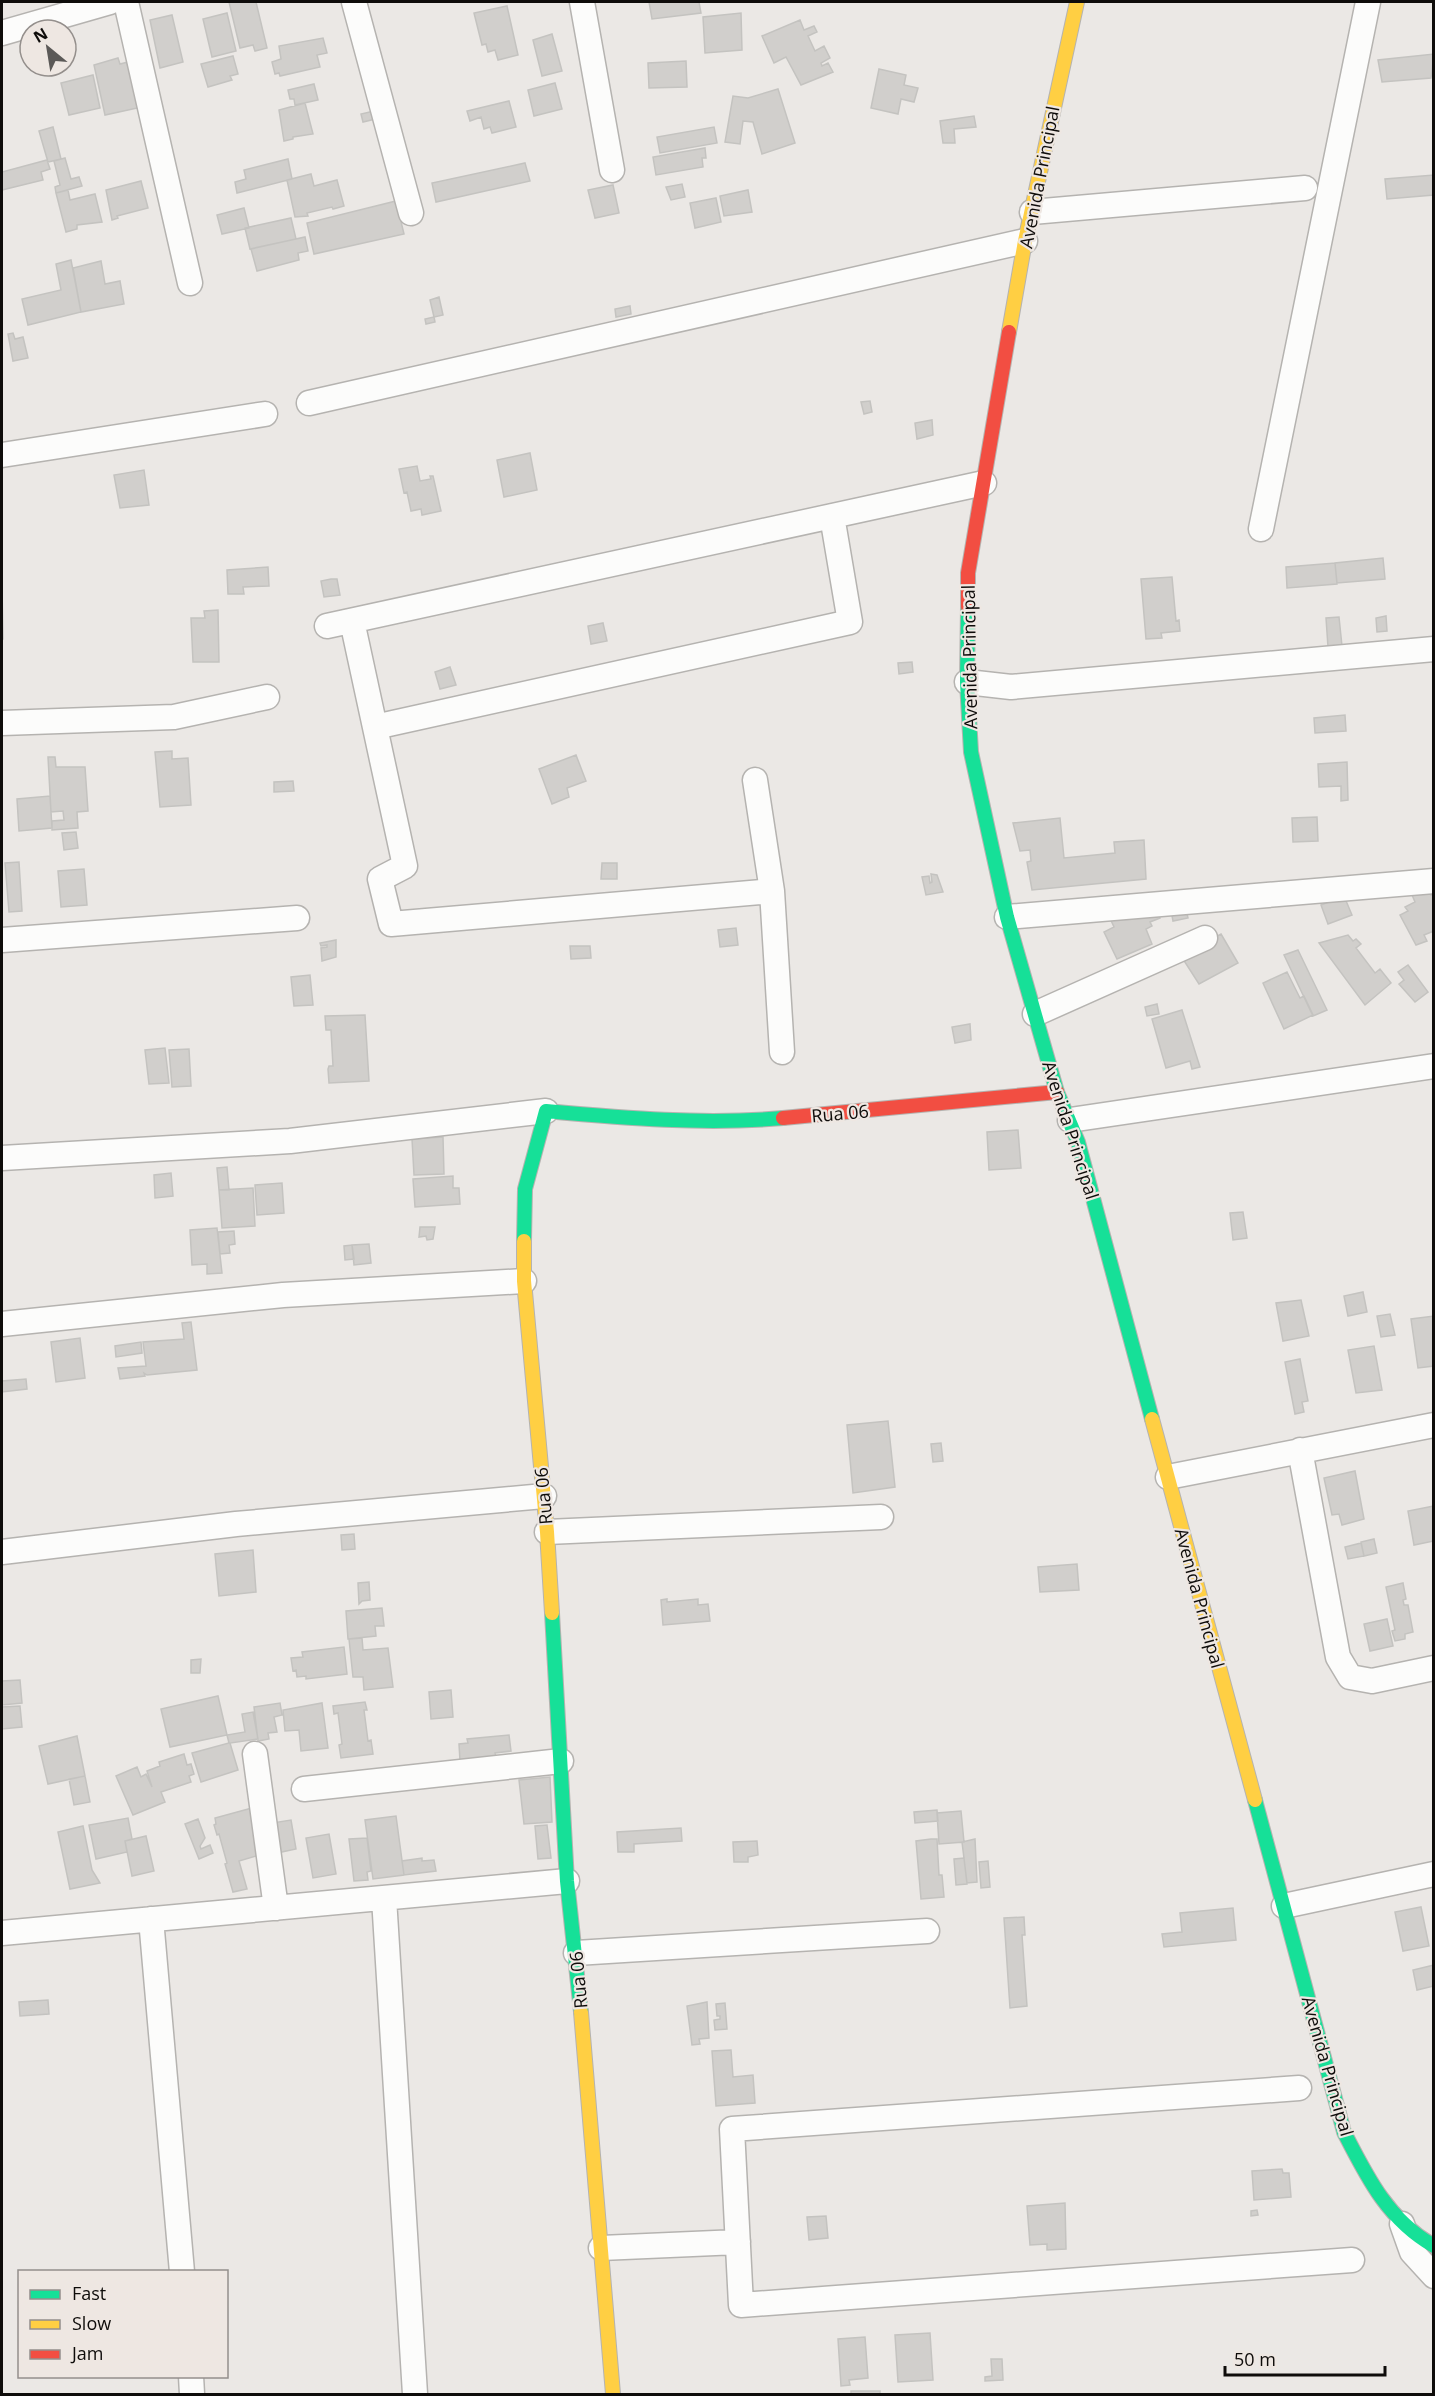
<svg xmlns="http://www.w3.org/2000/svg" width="1435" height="2396" viewBox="0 0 1435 2396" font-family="'Open Sans',sans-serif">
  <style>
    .building { fill: #d1cfcc; stroke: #c4c3c0; stroke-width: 1.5 }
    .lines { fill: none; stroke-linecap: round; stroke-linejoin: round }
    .street-casing { stroke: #b5b3b0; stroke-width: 27 }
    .fast-casing { stroke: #b5b3b0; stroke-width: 16 }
    .slow-casing { stroke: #b5b3b0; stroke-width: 16 }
    .jam-casing { stroke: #b5b3b0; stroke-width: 16 }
    .street { stroke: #fcfcfb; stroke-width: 24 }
    .fast { stroke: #16e098; stroke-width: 14 }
    .slow { stroke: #ffcf43; stroke-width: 14 }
    .jam { stroke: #f24e42; stroke-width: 14 }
    .labels { text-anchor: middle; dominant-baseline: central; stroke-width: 4.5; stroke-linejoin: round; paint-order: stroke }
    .street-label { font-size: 18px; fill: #0e0c0a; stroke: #eee7e2 }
  </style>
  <rect width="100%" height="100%" fill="#ebe8e5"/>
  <path class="building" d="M 229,2 L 256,2 L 267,48 L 255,51 L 253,45 L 240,48 Z
    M 649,2 L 699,2 L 701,13 L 652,19 Z
    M 507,6 L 518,55 L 498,60 L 495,50 L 488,52 L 486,44 L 482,45 L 474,13 Z
    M 227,13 L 236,51 L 212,57 L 203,19 Z
    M 741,13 L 742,50 L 705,53 L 703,17 Z
    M 172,15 L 183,62 L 160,68 L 150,20 Z
    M 800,20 L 804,30 L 814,26 L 817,32 L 808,36 L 815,51 L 824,46 L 830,58 L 821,63 L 822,66 L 828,63 L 833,72 L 801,85 L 786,57 L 774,63 L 762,36 Z
    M 552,34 L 562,71 L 542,76 L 533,40 Z
    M 323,38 L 327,53 L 317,55 L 320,67 L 280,76 L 279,73 L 275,74 L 272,62 L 281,59 L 279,46 Z
    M 1434,54 L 1431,78 L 1382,82 L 1378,60 Z
    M 233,56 L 238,74 L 230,76 L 232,80 L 208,87 L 201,64 Z
    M 118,58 L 120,64 L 132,61 L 142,107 L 105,115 L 94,65 Z
    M 686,61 L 687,87 L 649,88 L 648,63 Z
    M 879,69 L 906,75 L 904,85 L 918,88 L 914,102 L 901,99 L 898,114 L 871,108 Z
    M 93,75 L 100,108 L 69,115 L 61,83 Z
    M 555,83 L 562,109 L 534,116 L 528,90 Z
    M 314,84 L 318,100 L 295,105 L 294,99 L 290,99 L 288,90 Z
    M 778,89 L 795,143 L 762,154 L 753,122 L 743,121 L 740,144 L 725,142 L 733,96 L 748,98 Z
    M 509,101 L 516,127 L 492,133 L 490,127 L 484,129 L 481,117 L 470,121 L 467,111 Z
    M 305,103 L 313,134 L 293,137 L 293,139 L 284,141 L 279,110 Z
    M 383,109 L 384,117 L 363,122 L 361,114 Z
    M 974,116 L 976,127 L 954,129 L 955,143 L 943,143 L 940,121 Z
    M 53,127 L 61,159 L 48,162 L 39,131 Z
    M 714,127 L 717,143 L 660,153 L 657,137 Z
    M 705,148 L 706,158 L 702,158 L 703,167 L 656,175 L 653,157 Z
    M 65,158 L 71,179 L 79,177 L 82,186 L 56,193 L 55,187 L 60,185 L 54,161 Z
    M 288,159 L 292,179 L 237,193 L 235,182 L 246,179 L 244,170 Z
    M 47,160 L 50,169 L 41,172 L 43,180 L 2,190 L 2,172 Z
    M 525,163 L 530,181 L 436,202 L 432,183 Z
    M 311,174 L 314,186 L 337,180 L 344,206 L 333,209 L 332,207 L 307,213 L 308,216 L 295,217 L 287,180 Z
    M 1434,175 L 1434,195 L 1387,199 L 1385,179 Z
    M 141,181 L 148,208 L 117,216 L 118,218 L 112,220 L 106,190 Z
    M 682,184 L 685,197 L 671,200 L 666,187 Z
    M 613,185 L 619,213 L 595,218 L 588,190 Z
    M 68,190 L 70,200 L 95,194 L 102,222 L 77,225 L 77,229 L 66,232 L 56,193 Z
    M 748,190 L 752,212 L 724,216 L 720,196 Z
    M 716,198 L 721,222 L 695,228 L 690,203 Z
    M 396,201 L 404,234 L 314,254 L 307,223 Z
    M 244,208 L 249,228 L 222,234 L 217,215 Z
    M 291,218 L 296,239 L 250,249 L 245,228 Z
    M 305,237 L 308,251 L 298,253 L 299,260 L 257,271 L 251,249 Z
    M 71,260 L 81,312 L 28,325 L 22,299 L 61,290 L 56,264 Z
    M 101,261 L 105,284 L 120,281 L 124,304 L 81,312 L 73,268 Z
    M 439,297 L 443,315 L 434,317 L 435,322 L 426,324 L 425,319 L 434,317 L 430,300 Z
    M 630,306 L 631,314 L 616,317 L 615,309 Z
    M 13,333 L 15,339 L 23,337 L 28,358 L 13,361 L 8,334 Z
    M 870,401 L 872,412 L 864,414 L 861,402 Z
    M 932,420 L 933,435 L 917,439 L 915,423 Z
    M 530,453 L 537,490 L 504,497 L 497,460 Z
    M 417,466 L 420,481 L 431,479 L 430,476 L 433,476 L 441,511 L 422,515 L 421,509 L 411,511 L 407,492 L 404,493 L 399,469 Z
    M 144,470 L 149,505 L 120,508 L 114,475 Z
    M 1383,558 L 1385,579 L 1337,583 L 1335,563 Z
    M 1335,563 L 1337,584 L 1287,588 L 1286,567 Z
    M 268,567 L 269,586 L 243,587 L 244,594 L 228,594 L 227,570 Z
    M 1172,577 L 1176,621 L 1179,620 L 1180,631 L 1161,633 L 1162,638 L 1146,639 L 1141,579 Z
    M 331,579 L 337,579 L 340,595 L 324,597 L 321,581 Z
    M 2,588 L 3,639 L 2,639 Z
    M 218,610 L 219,662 L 193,662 L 191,618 L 205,618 L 204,611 Z
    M 1386,616 L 1387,631 L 1377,632 L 1376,618 Z
    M 1339,617 L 1342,646 L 1328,647 L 1326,618 Z
    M 603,623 L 607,641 L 591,644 L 588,626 Z
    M 912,662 L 913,672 L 899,674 L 898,663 Z
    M 450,667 L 456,685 L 440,689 L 435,672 Z
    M 1345,715 L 1346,731 L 1315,733 L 1314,718 Z
    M 172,751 L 172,759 L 188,758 L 191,805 L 160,807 L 155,752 Z
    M 576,755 L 586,781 L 567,788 L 569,797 L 552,804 L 539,769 Z
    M 48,757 L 55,757 L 56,767 L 85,767 L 88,811 L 77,812 L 78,828 L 52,830 L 52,821 L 64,820 L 63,811 L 51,812 Z
    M 1347,762 L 1348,800 L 1341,801 L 1341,786 L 1319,787 L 1318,764 Z
    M 293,781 L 294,791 L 274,792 L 274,782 Z
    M 50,796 L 52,828 L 19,831 L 17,799 Z
    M 1317,817 L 1318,841 L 1293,842 L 1292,818 Z
    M 1060,818 L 1064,858 L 1115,853 L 1114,842 L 1144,840 L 1146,879 L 1032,890 L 1027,862 L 1031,861 L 1030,850 L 1020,851 L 1013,823 Z
    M 76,832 L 78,848 L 64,850 L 62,833 Z
    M 19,862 L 22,911 L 9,912 L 5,863 Z
    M 602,863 L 617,863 L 617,879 L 601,879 Z
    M 84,869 L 87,905 L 61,907 L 58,871 Z
    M 931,874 L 937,875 L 943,892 L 926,895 L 922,877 L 929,876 L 930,883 L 932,882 Z
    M 1428,888 L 1431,895 L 1434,894 L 1434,931 L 1424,935 L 1427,941 L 1416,945 L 1400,915 L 1408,911 L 1405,907 L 1415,902 L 1412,895 Z
    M 1344,896 L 1352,915 L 1328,924 L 1321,905 Z
    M 1183,897 L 1188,918 L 1173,921 L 1169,900 Z
    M 1157,911 L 1160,918 L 1150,922 L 1152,926 L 1146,929 L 1152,944 L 1117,959 L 1104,932 L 1114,927 L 1108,914 Z
    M 736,928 L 738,945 L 720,947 L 718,930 Z
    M 1221,934 L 1238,963 L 1199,984 L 1181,956 Z
    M 1348,935 L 1353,941 L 1356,939 L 1361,944 L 1356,948 L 1375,973 L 1380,969 L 1391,983 L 1365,1005 L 1319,943 Z
    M 336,940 L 336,957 L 322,961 L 321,948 L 327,947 L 327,945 L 321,946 L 320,943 Z
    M 570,946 L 590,946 L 591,958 L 571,959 Z
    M 1298,950 L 1327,1010 L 1313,1016 L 1284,955 Z
    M 1408,965 L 1428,992 L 1415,1002 L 1399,984 L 1404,980 L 1398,972 Z
    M 1287,972 L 1300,998 L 1304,996 L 1313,1015 L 1284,1029 L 1263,983 Z
    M 310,975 L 313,1005 L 294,1006 L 291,977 Z
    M 1157,1004 L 1159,1014 L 1147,1016 L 1145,1007 Z
    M 1182,1010 L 1200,1067 L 1192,1069 L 1190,1061 L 1166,1068 L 1152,1019 Z
    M 365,1015 L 369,1081 L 329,1083 L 328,1069 L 329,1066 L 333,1066 L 331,1030 L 326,1030 L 325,1016 Z
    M 970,1024 L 971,1040 L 955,1043 L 952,1027 Z
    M 165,1048 L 169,1083 L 149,1084 L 145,1050 Z
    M 189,1049 L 191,1086 L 172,1087 L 169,1050 Z
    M 1018,1130 L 1021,1168 L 989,1170 L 987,1132 Z
    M 443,1137 L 444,1174 L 414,1175 L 412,1139 Z
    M 227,1167 L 229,1190 L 219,1190 L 217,1168 Z
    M 171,1173 L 173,1196 L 155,1198 L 154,1175 Z
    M 453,1176 L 453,1188 L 459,1188 L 460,1204 L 415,1207 L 413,1179 Z
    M 282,1183 L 284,1213 L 257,1215 L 255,1185 Z
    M 253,1188 L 255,1226 L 222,1228 L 219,1190 Z
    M 1243,1212 L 1247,1238 L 1233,1240 L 1230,1213 Z
    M 420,1227 L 435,1227 L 433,1239 L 427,1240 L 426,1236 L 419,1237 Z
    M 217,1228 L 222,1273 L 207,1274 L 207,1264 L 192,1265 L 190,1230 Z
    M 234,1231 L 235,1244 L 229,1245 L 230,1253 L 220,1254 L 218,1232 Z
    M 369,1244 L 371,1263 L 354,1265 L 352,1245 Z
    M 352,1245 L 354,1259 L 345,1260 L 344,1246 Z
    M 1363,1292 L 1367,1312 L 1348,1316 L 1344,1296 Z
    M 1301,1300 L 1309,1336 L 1283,1341 L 1276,1303 Z
    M 1390,1314 L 1395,1335 L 1381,1337 L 1377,1316 Z
    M 1434,1316 L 1434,1366 L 1418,1368 L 1411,1319 Z
    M 191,1322 L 197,1370 L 147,1375 L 144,1373 L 145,1376 L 120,1379 L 118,1368 L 146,1366 L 143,1342 L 184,1339 L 182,1323 Z
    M 80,1338 L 85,1378 L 56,1382 L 51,1342 Z
    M 141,1342 L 142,1353 L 116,1357 L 115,1346 Z
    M 1374,1346 L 1382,1390 L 1356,1393 L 1348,1350 Z
    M 1300,1359 L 1308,1401 L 1302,1402 L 1304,1412 L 1295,1414 L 1285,1362 Z
    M 26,1379 L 27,1389 L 2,1392 L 2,1381 Z
    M 888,1421 L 895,1487 L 853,1493 L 847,1425 Z
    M 941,1443 L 943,1461 L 933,1462 L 931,1444 Z
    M 1355,1471 L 1364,1519 L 1342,1525 L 1339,1514 L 1332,1515 L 1324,1478 Z
    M 1434,1506 L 1434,1541 L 1414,1545 L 1408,1511 Z
    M 354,1534 L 355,1549 L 342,1550 L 341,1535 Z
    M 1374,1539 L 1377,1553 L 1364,1556 L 1361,1542 Z
    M 1361,1543 L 1364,1556 L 1348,1559 L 1345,1547 Z
    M 253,1550 L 256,1592 L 219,1596 L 215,1554 Z
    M 1077,1564 L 1079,1590 L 1040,1592 L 1038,1567 Z
    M 369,1582 L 370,1600 L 362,1601 L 359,1604 L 358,1583 Z
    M 1403,1583 L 1406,1599 L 1403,1600 L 1404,1605 L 1408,1605 L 1413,1632 L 1405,1634 L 1405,1639 L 1395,1641 L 1392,1631 L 1395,1630 L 1386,1587 Z
    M 667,1599 L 667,1602 L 698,1599 L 698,1605 L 708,1604 L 710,1621 L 663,1625 L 661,1600 Z
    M 382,1608 L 384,1626 L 375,1626 L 376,1636 L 348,1639 L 346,1611 Z
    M 1387,1619 L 1393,1646 L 1370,1651 L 1364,1624 Z
    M 362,1638 L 363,1650 L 388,1648 L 393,1687 L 364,1690 L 363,1677 L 353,1677 L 349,1639 Z
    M 344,1647 L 347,1674 L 306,1679 L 306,1676 L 297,1677 L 296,1670 L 293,1671 L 291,1658 L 303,1657 L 302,1652 Z
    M 201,1659 L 200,1673 L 191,1673 L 191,1660 Z
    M 20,1680 L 22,1703 L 2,1705 L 2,1681 Z
    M 451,1690 L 453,1717 L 431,1719 L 429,1692 Z
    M 218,1696 L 227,1735 L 170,1747 L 161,1709 Z
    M 365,1702 L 367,1710 L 364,1710 L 368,1741 L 371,1740 L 373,1754 L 341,1758 L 339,1745 L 342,1744 L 338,1713 L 334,1714 L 333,1706 Z
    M 280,1703 L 282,1715 L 274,1717 L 277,1732 L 268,1733 L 269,1739 L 258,1741 L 254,1707 Z
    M 322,1703 L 328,1748 L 301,1751 L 299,1730 L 285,1731 L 283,1710 Z
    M 20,1706 L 22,1727 L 2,1729 L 2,1707 Z
    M 253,1712 L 258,1739 L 230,1743 L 238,1770 L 201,1782 L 192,1753 L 229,1743 L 227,1735 L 245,1732 L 242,1714 Z
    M 509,1735 L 511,1751 L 495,1753 L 496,1757 L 460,1761 L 459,1744 L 468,1743 L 467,1739 Z
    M 77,1736 L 85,1776 L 48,1784 L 39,1746 Z
    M 184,1754 L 187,1765 L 191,1764 L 194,1774 L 189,1776 L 191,1782 L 161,1792 L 165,1802 L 133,1815 L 116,1776 L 137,1767 L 141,1777 L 146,1774 L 152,1787 L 147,1771 L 160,1766 L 159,1762 Z
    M 85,1776 L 90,1802 L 74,1805 L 69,1779 Z
    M 550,1777 L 552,1822 L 524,1824 L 519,1780 Z
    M 252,1808 L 263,1854 L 239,1861 L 247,1889 L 233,1892 L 225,1864 L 227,1863 L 219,1834 L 217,1835 L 214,1825 L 216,1824 L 215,1818 Z
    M 937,1810 L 938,1821 L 915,1823 L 914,1812 Z
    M 961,1811 L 964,1842 L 939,1844 L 937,1813 Z
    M 396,1816 L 404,1875 L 373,1879 L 365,1820 Z
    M 128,1818 L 132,1839 L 125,1841 L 127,1852 L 96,1859 L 89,1825 Z
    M 198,1819 L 205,1838 L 200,1846 L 201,1849 L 210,1845 L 213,1853 L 199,1859 L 185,1824 Z
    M 291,1820 L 296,1849 L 277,1853 L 272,1823 Z
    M 547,1825 L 551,1858 L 538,1859 L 535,1826 Z
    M 83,1826 L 92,1870 L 100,1883 L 70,1889 L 58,1832 Z
    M 681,1828 L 682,1841 L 634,1844 L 634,1852 L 618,1852 L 617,1832 Z
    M 329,1834 L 336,1874 L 313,1878 L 306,1838 Z
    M 146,1836 L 154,1871 L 132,1876 L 125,1841 Z
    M 367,1838 L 371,1871 L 367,1872 L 368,1880 L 354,1881 L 349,1839 Z
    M 931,1839 L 937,1839 L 939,1875 L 942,1875 L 944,1897 L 921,1899 L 916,1841 Z
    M 975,1839 L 977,1882 L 967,1883 L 962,1842 Z
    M 757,1841 L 758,1855 L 748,1857 L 748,1862 L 734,1862 L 733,1842 Z
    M 422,1858 L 422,1861 L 434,1860 L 436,1871 L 404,1875 L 402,1861 Z
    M 964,1858 L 967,1884 L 956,1885 L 954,1859 Z
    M 988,1861 L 990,1887 L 981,1888 L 979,1862 Z
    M 1421,1907 L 1429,1946 L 1403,1951 L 1395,1912 Z
    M 1233,1908 L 1236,1940 L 1164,1947 L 1162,1934 L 1182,1932 L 1180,1913 Z
    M 1024,1917 L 1025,1935 L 1022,1935 L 1027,2006 L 1010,2008 L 1004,1918 Z
    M 1434,1965 L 1434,1986 L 1417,1990 L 1413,1970 Z
    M 48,2000 L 49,2014 L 20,2016 L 19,2002 Z
    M 707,2002 L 709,2038 L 699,2039 L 700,2044 L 692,2045 L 687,2006 Z
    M 725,2003 L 727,2029 L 715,2030 L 714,2020 L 720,2019 L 720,2016 L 717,2016 L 716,2004 Z
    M 731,2050 L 733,2077 L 753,2075 L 755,2103 L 716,2106 L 712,2051 Z
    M 1282,2169 L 1283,2173 L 1289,2173 L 1291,2197 L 1254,2200 L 1252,2171 Z
    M 1065,2203 L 1066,2249 L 1047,2250 L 1047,2244 L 1030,2245 L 1027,2206 Z
    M 1257,2210 L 1258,2215 L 1251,2216 L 1251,2211 Z
    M 826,2216 L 828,2238 L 809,2240 L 807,2217 Z
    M 930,2333 L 933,2380 L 898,2382 L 895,2335 Z
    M 865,2337 L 868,2378 L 849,2380 L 850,2385 L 841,2386 L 838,2339 Z
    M 991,2359 L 1002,2359 L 1003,2380 L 985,2381 L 985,2377 L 992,2376 Z
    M 851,2391 L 880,2391 L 880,2394 L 851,2394 Z"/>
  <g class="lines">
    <g class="street-casing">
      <path id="street" d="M 126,2 L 190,283
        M 354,2 L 411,213
        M 582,2 L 612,170
        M 2,33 L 110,2
        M 1032,212 L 1305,188
        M 309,403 L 1025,241
        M 2,455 L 265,414
        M 1261,529 L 1368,2
        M 352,621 L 405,866 L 380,879 L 391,924 L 772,891
        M 327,626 L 984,483
        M 967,682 L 1011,687 L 1434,649
        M 2,723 L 174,717 L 267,697
        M 375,727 L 850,622 L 832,516
        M 755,780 L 772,891 L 782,1052
        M 1007,917 L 1434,881
        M 2,940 L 297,918
        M 1035,1014 L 1205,938
        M 1070,1120 L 1434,1066
        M 2,1158 L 290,1141 L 546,1111
        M 2,1324 L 283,1295 L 524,1281
        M 1300,1450 L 1338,1657 L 1350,1677 L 1372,1681 L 1434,1668
        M 1168,1477 L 1434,1425
        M 547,1532 L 881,1517
        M 2,1552 L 236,1524 L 544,1496
        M 255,1754 L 276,1908
        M 304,1789 L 561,1761
        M 384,1898 L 415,2394
        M 1284,1906 L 1434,1874
        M 151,1919 L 182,2272
        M 2,1933 L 567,1881
        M 576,1953 L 927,1931
        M 1299,2088 L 732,2129 L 741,2305 L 1352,2260
        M 1402,2224 L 1412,2252 L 1434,2276
        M 601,2248 L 738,2242
        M 191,2376 L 192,2394"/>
    </g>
    <g class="fast-casing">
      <path id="fast" d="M 968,607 L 967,682 L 971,752 L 1007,917 L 1057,1092 L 1078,1142 L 1152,1419
        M 524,1241 L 525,1189 L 546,1111 C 624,1118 705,1125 783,1118
        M 552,1613 L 567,1881 L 581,2012
        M 1255,1800 L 1344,2132 C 1367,2177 1388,2220 1434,2246"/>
    </g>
    <g class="slow-casing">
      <path id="slow" d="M 1009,332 L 1025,241 L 1077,2
        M 524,1241 L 524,1281 L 547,1532 L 552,1613
        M 1152,1419 L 1255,1800
        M 581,2012 L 613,2394"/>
    </g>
    <g class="jam-casing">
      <path id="jam" d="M 968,607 L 968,573 L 1009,332
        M 783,1118 L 1057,1092"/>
    </g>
    <use href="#street" class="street"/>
    <use href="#fast" class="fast"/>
    <use href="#slow" class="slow"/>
    <use href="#jam" class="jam"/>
  </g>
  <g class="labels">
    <g class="street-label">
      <text transform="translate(1039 177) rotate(-79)">Avenida Principal</text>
      <text transform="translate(969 657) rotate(-91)">Avenida Principal</text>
      <text transform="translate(840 1113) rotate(-5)">Rua 06</text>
      <text transform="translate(1071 1130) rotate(72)">Avenida Principal</text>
      <text transform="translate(543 1496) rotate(-95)">Rua 06</text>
      <text transform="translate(1200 1598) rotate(75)">Avenida Principal</text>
      <text transform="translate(578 1980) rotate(-95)">Rua 06</text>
      <text transform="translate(1328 2066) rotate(74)">Avenida Principal</text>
    </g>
  </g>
  <rect width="1435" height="2396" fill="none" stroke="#0e0c0a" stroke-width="6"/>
  <rect x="18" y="2270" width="210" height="108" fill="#eee7e2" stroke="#948f8c" stroke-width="1.5"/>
  <rect x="30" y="2290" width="30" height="9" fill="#16e098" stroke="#948f8c" stroke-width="1.5"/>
  <text x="72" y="2300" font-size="18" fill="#0e0c0a">Fast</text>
  <rect x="30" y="2320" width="30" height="9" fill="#ffcf43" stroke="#948f8c" stroke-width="1.5"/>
  <text x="72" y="2330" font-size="18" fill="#0e0c0a">Slow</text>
  <rect x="30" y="2350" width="30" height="9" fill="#f24e42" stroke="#948f8c" stroke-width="1.5"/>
  <text x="72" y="2360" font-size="18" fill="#0e0c0a">Jam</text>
  <g transform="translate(48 48) rotate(330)"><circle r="28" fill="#eee7e2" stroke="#948f8c" stroke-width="1.5"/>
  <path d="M0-4.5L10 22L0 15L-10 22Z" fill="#5b5957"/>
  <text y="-9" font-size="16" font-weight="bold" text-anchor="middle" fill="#0e0c0a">N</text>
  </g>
  <path d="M1225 2366v9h160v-9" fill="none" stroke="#0e0c0a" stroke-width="3"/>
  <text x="1234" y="2366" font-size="18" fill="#0e0c0a" stroke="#eee7e2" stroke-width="4.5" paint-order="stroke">50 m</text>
</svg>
